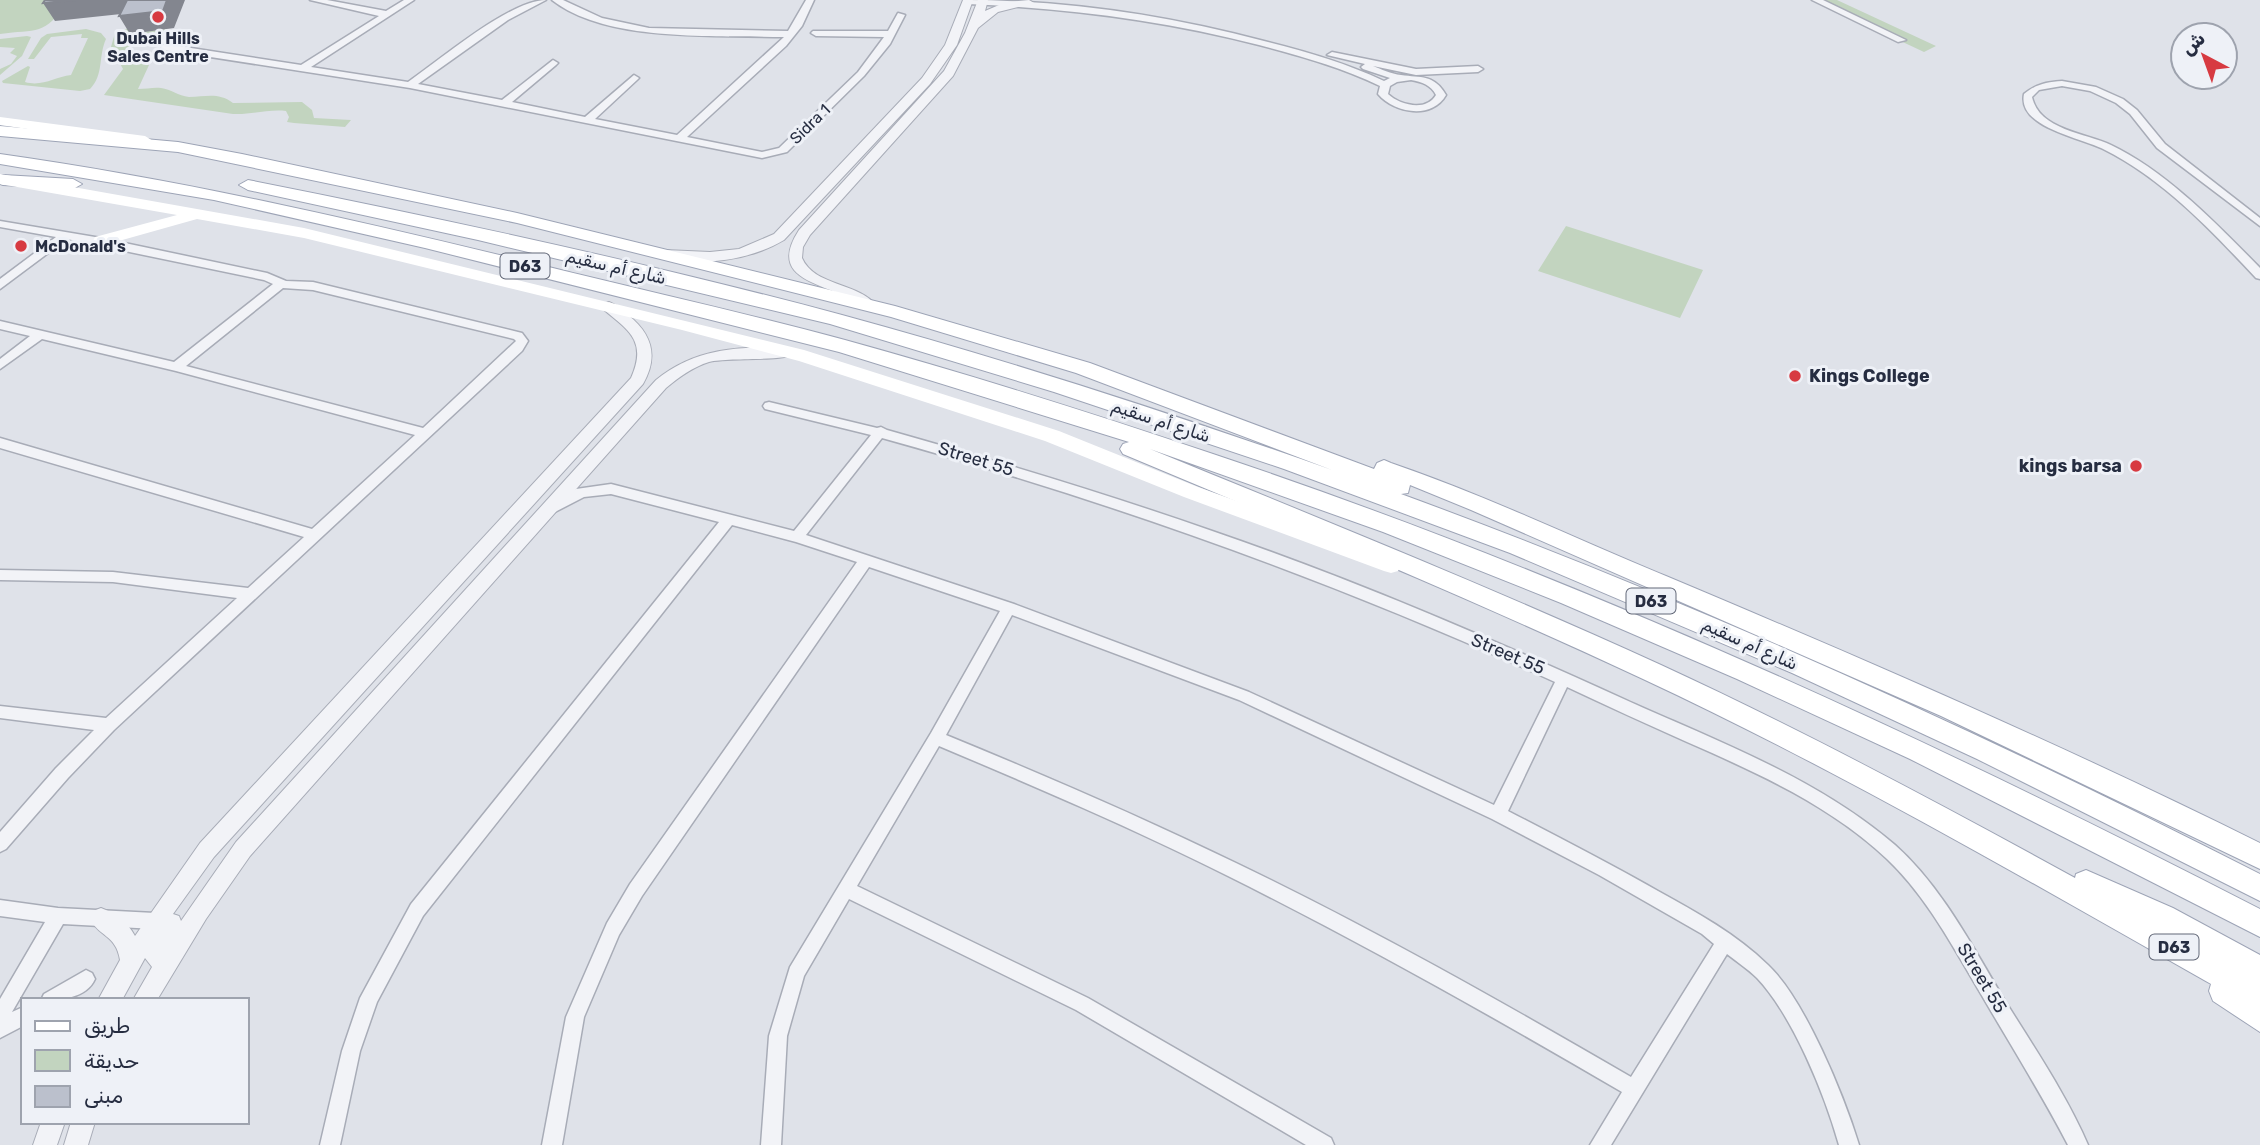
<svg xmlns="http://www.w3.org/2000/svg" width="2260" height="1145" viewBox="0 0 2260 1145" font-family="Rubik,'Noto Naskh Arabic',sans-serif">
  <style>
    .green { fill: #c2d4bf }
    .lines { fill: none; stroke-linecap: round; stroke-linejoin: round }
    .minor-casing { stroke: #a8acb7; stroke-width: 3 }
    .tertiary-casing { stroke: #a8acb7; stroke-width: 2 }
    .primary-casing { stroke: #9da4b6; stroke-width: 2 }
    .minor { fill: #f2f3f7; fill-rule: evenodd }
    .tertiary { fill: #f2f3f7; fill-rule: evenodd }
    .secondary { fill: #fff; fill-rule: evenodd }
    .primary { fill: #fff; fill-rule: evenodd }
    .shaded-wall { fill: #83868f }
    .building { fill: #bbc0cc; stroke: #83868f; stroke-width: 2 }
    .poi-dot { fill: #d73a41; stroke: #eef1f7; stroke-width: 2.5 }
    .labels { text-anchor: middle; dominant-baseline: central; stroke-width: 6; stroke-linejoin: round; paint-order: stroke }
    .far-poi-label { font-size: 16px; font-weight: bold; fill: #262d41; stroke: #eef1f7 }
    .far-street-label { font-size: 16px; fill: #262d41; stroke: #eef1f7 }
    .shield { fill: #eef1f7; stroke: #626878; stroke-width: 2 }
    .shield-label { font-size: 16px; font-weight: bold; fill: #262d41 }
    .street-label { font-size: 18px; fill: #262d41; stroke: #eef1f7 }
    .poi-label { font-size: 18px; font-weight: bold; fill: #262d41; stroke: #eef1f7; text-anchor: start }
  </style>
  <rect width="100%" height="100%" fill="#dfe2e9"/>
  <path class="green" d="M 0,0 L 79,0 L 66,2 C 46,36 36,29 0,34 Z
    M 1813,0 L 1837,0 L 1936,46 L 1924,52 Z
    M 134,26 L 131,33 L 168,29 L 158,37 L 127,48 L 133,54 L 148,56 L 149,65 L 138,89 C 146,89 154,87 161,88 C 171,89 178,96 189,97 C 206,97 218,92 233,103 L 302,102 L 312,110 L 314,118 L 351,120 L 345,127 L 294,123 L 287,122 L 289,117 L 286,111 C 268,109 251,115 233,114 L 104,95 L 123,69 L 111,47 L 115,33 Z
    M 86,29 L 101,33 L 106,39 C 98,57 104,75 90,89 L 80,91 L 3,83 L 2,81 L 28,66 L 30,67 L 25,82 C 42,87 55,77 71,75 L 88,38 L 81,38 L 82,34 L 51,37 L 34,59 L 28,59 L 41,38 L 47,34 Z
    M 27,36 L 31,37 L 22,56 L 0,75 L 0,69 L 11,64 L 17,56 L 10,53 L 15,48 L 0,47 L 0,39 Z
    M 1566,226 L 1703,270 L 1680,318 L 1538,271 Z"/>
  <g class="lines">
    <g class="minor-casing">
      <path id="minor" d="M 310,0 L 327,0 L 386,11 L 404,0 L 414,0 L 311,67 L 408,82 C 440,60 510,0 546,0 L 508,20 L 418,84 L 502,100 L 553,60 L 558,63 L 556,65 L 512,102 L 585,117 L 634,75 L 639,78 L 637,80 L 595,119 L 677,135 L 784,37 C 716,35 607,43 552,0 L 563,0 L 602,18 L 649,28 L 788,31 L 806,0 L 814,0 L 802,26 L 786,46 L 687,137 L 762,152 L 779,148 L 858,72 L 884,37 L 816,36 L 811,33 L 813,31 L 888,31 L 898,13 L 905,15 L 890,44 L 864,76 L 787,152 L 762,158 L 410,88 L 165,50 L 160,47 L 165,44 L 301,65 L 379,16 Z
        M 964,0 C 1066,0 1166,15 1264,41 C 1305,51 1346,63 1384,81 L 1390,78 L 1363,69 L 1361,67 L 1365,64 L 1327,55 L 1332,52 L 1416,69 L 1478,66 L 1483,69 L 1478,72 L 1416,75 L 1373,66 C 1381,69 1391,74 1401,75 C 1421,78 1434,74 1446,95 C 1432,120 1394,113 1378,94 L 1380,86 C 1341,67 1300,56 1259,45 C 1163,20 1066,8 968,4 ZM 1411,80 C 1422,82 1431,85 1436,95 C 1426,112 1400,105 1388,94 L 1390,86 L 1397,82 Z
        M 1812,0 L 1823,0 L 1906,40 L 1898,42 Z
        M 2062,81 L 2096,87 L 2123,99 L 2137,110 L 2165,144 L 2260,218 L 2260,226 L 2157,148 L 2130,114 L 2116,103 L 2090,91 L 2062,86 L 2039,90 L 2032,97 C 2039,130 2086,133 2111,145 C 2166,171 2218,225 2260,268 L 2260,279 L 2256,278 C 2212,231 2163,179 2105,150 C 2083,138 2017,128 2024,94 C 2036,84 2047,82 2062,81 Z
        M 0,221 L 101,238 L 267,273 L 286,281 L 313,282 L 522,333 L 528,341 L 522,351 L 114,730 L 68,778 L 6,849 L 0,852 L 0,832 L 56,768 L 94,730 L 0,718 L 0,706 L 106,718 L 237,598 L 113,582 L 0,580 L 0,570 L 113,572 L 248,588 L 304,537 L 0,448 L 0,438 L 312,529 L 415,435 L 176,371 L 42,339 L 0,369 L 0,359 L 30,336 L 0,329 L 0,321 L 174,362 L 273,284 L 264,280 L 67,239 L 0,289 L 0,279 L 56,237 L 0,227 ZM 283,288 L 313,290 L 514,339 L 516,341 L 423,428 L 186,366 Z
        M 769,402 L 877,428 L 881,427 L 887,430 C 997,461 1107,494 1215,532 C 1355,580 1492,639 1626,700 C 1719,742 1817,778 1895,845 C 1942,887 1972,946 2004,999 C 2033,1046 2066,1094 2088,1145 L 2068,1145 C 2041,1093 2010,1044 1981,994 C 1953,947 1927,897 1887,859 C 1831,806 1758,773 1687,742 C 1647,724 1607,706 1567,687 L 1508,811 C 1558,837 1609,863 1658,891 C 1698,913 1736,934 1768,965 C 1805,1000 1844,1096 1859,1145 L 1839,1145 C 1825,1095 1793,1016 1757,978 C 1748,969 1737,962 1727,954 L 1611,1145 L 1590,1145 L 1622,1092 C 1492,1016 1361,942 1226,875 C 1132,828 1036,787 939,746 L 857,886 L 1088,998 L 1331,1138 L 1334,1145 L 1306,1145 L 1076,1010 L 849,899 L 804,976 L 787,1036 L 781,1145 L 761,1145 L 769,1036 L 790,967 L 931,733 L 1000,611 L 869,567 L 642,896 L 619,935 L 584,1017 L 562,1145 L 542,1145 L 566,1017 L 607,923 L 630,884 L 857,562 L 796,542 L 732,525 L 423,916 L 377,1002 L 360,1051 L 340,1145 L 320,1145 L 342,1051 L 360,998 L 411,904 L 719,522 L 611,494 L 584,497 L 553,513 L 546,508 L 548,504 L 576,489 L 611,484 L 794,531 L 871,435 L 765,409 L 763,406 L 765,403 ZM 882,438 C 1113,502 1337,582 1555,682 L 1494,805 L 1249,692 L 1014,604 L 806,535 ZM 1012,615 L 1239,700 L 1492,819 L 1599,875 L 1702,934 L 1714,944 L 1631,1077 C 1502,1002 1371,928 1236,863 C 1141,817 1044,775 946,735 Z
        M 0,900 L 58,908 L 155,913 L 161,915 L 164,921 L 161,927 L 155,929 L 63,924 L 12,1012 L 23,1007 L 23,1026 L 0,1038 L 0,999 L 45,922 L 0,916 Z
        M 86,970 L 92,973 L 95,979 C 86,999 60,1000 41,1000 L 44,994 Z"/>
    </g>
    <g class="tertiary-casing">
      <path id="tertiary" d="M 963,0 L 973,0 L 957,45 L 930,84 L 784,240 C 749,261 700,267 660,257 L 658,254 L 665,250 L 710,252 L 739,249 L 774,234 L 922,78 L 945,45 Z
        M 978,0 L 988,0 L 985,11 L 1006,2 L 1029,0 L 1034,3 L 998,12 L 978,28 L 953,76 L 810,235 L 803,247 L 802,258 C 814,286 857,282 876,305 L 869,310 C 860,307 853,300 845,296 C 811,281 770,275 799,230 L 944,71 L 965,33 Z
        M 609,302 C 617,305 622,310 628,315 C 652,334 659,356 643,384 L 214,857 L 173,914 L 179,916 L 181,921 L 236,842 L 656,380 C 695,348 739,346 788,348 L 796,353 C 787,362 727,357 709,362 C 693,367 679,377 666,388 L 250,856 L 206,919 L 157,1000 L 133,1000 L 152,967 L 145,958 L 122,1000 L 98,1000 L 120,960 C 116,934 98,937 90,918 L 93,911 L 101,908 C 116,914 127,921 135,936 L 200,843 L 631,378 C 647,342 630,331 604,310 L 602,307 L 604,304 Z
        M 41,1122 L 65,1122 L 57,1145 L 33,1145 Z
        M 71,1122 L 95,1122 L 88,1145 L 64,1145 Z"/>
    </g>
    <g class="primary-casing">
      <path id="primary" d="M 0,126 L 178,142 L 242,154 L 517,213 L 895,306 L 1090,363 L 1374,469 L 1377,463 L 1384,460 L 1391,463 C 1485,495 1574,538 1666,576 C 1866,660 2065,746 2260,843 L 2260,869 L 1941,716 L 1471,510 L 1410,485 L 1408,493 L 1401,494 C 1696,602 1981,732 2260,874 L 2260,901 L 1977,759 L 1792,673 L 1510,553 L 1284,469 L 1054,392 L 830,324 L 478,240 L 248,190 L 239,185 L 248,180 C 445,219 648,263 842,315 C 1007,360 1171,413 1332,470 L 1076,373 L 891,317 L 517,223 L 178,152 L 0,136 Z
        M 0,154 C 191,181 378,225 565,271 C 659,294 753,315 845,340 C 969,374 1091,413 1213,454 C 1575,575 1922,735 2260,909 L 2260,937 L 1910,759 L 1737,679 L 1561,603 L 1383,532 L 1150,449 C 1321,519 1493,588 1661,665 C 1802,730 1939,803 2075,878 L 2076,874 L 2086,870 L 2173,908 L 2260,955 L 2260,1032 L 2213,1001 L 2209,991 L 2211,984 C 2024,878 1838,770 1643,679 C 1472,599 1297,527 1123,454 L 1120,449 L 1123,444 L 1129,442 L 839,352 L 425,248 L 214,200 L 0,164 Z
        M 3,175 L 73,179 L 82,184 L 73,189 L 3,185 L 0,184 L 0,176 Z"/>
    </g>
    <use href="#minor" class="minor"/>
    <use href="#tertiary" class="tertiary"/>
    <path class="secondary" d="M 0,117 L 145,136 L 153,141 L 145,146 L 0,125 Z
      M 0,174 L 304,228 L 804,350 L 1059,431 L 1198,487 L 1398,559 L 1401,565 L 1398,571 L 1391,573 L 1384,571 L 1184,497 L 1045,441 L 799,361 L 682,330 L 304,238 L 197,219 L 101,246 L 95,245 L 93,241 L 95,237 L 177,215 L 0,184 Z"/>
    <use href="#primary" class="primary"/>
  </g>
  <path class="shaded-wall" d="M 76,0 L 133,0 L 140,12 L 55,21 L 43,3 Z
    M 167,0 L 185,0 L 174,28 L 130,34 L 119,16 Z"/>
  <path class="building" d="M 45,0 L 76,0 L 43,3 Z
    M 127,0 L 167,0 L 163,11 L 119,16 Z"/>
  <g class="poi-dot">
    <circle cx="158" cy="17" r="7"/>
    <circle cx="21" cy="246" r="7"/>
    <circle cx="1795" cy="376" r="7"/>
    <circle cx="2136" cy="466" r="7"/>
  </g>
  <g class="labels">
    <g class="far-poi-label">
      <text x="158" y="38">Dubai Hills<tspan x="158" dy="18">Sales Centre</tspan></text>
      <text x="35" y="246" text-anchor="start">McDonald's</text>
    </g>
    <g class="far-street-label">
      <text transform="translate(810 124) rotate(-44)">Sidra 1</text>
    </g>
    <g class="shield">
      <rect x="500.5" y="253.5" width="49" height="25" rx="5"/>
      <rect x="1626.5" y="588.5" width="49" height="25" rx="5"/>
      <rect x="2149.5" y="934.5" width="49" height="25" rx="5"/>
    </g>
    <g class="shield-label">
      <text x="525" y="266">D63</text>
      <text x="1651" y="601">D63</text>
      <text x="2174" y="947">D63</text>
    </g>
    <g class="street-label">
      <text transform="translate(616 267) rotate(13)">شارع أم سقيم</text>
      <text transform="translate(1161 421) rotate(18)">شارع أم سقيم</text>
      <text transform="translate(976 459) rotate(17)">Street 55</text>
      <text transform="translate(1750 644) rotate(24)">شارع أم سقيم</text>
      <text transform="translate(1508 654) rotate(23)">Street 55</text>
      <text transform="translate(1982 978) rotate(59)">Street 55</text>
    </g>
    <g class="poi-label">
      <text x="1809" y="376">Kings College</text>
      <text x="2122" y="466" text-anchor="end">kings barsa</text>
    </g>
  </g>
  <rect x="21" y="998" width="228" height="126" fill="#eef1f7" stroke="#9ea3ae" stroke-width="2"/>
  <rect x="35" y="1021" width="35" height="10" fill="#ffffff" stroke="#9ea3ae" stroke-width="2"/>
  <text x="84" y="1033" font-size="21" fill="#262d41">طريق</text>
  <rect x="35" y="1050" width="35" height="21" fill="#c2d4bf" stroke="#9ea3ae" stroke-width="2"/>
  <text x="84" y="1068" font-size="21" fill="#262d41">حديقة</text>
  <rect x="35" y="1086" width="35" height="21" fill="#bbc0cc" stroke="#9ea3ae" stroke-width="2"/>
  <text x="84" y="1103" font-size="21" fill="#262d41">مبنى</text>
  <g transform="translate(2204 56) rotate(319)"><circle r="33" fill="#eef1f7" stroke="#9ea3ae" stroke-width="2"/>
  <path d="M0-5L12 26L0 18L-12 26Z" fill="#d73a41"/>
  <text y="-10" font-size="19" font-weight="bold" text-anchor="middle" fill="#262d41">ش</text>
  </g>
</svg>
